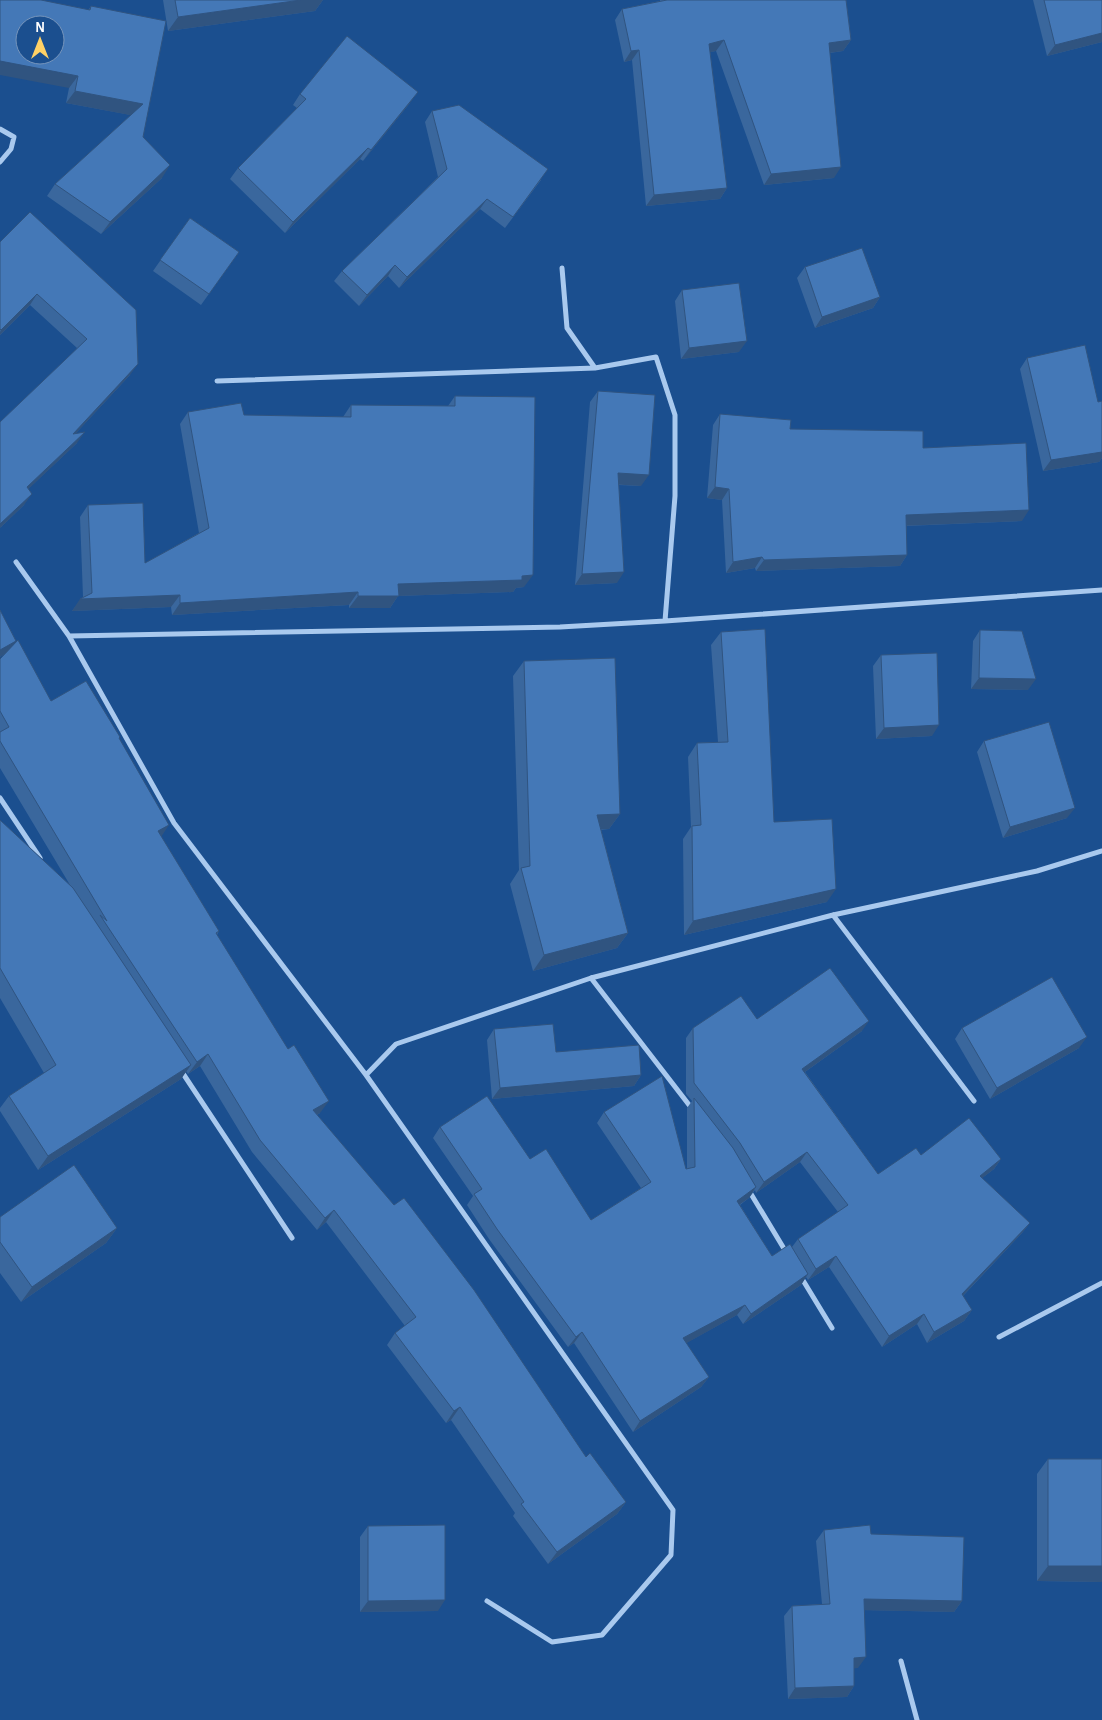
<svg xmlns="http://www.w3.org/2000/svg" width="1102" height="1720" viewBox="0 0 1102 1720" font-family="'Alegreya Sans',sans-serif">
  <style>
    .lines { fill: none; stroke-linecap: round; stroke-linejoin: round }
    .minor { stroke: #a9c9ee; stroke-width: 5 }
    .wall { fill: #3a679d; fill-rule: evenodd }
    .shaded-wall { fill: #305480 }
    .building { fill: #4478b7; stroke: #305480; fill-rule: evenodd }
  </style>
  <rect width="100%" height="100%" fill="#1b4f8f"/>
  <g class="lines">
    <path class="minor" d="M 0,129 L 14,137 L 11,149 L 0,162
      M 562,268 L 567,328 L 595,368 L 656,357 L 675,415 L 675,496 L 665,621
      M 217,381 L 595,368
      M 16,562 L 69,636 L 174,823 L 366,1075 L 673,1510 L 671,1555 L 602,1635 L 552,1642 L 487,1601
      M 69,636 L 560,627 L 665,621 L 1102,590
      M 0,798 L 40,858
      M 833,915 L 974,1101
      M 591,978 L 693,1110
      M 180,1069 L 292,1238
      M 366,1075 L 396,1044 L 591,978 L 833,915 L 1037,871 L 1102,851
      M 748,1189 L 786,1252
      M 801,1277 L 832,1328
      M 999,1337 L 1102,1283
      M 901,1661 L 917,1720"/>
  </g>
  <path class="wall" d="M 163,0 L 323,0 L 315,11 L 168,31 Z
    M 660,0 L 846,0 L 851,40 L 843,51 L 830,53 L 834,178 L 764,185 L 716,51 L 710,52 L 727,188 L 720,199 L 646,206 L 632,60 L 624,62 L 615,20 L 622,9 L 660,1 Z
    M 1033,0 L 1102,0 L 1102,42 L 1047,56 Z
    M 91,6 L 143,137 L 162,178 L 101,234 L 47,196 L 55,184 L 131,115 L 66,103 L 69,88 L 89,9 Z
    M 300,94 L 410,103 L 363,161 L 360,159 L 285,233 L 230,179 L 238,168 L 297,108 L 293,105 Z
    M 432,111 L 541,180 L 505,228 L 480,209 L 399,288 L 388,276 L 359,306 L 334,281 L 342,271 L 438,177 L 425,122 Z
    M 190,218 L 239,252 L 201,305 L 153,271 Z
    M 0,242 L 130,375 L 76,433 L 77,443 L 28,489 L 24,505 L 0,528 L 77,348 L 30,305 L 0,335 Z
    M 805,267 L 880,297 L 873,308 L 815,328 L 797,278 Z
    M 682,290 L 739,352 L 681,359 L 675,301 Z
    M 1027,358 L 1098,402 L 1102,401 L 1102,458 L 1099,462 L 1043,471 L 1020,369 Z
    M 598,391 L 641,486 L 619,485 L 617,583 L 575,585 L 590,402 Z
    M 455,396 L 524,587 L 516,588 L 513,592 L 398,596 L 390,608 L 349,608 L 349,605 L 172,615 L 171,607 L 72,611 L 83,597 L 80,517 L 88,505 L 145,563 L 199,533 L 180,424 L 188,412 L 244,415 L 343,417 L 351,405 L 448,406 Z
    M 720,414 L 790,429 L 923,448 L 1022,521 L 906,526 L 907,555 L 900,566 L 756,571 L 755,568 L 726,573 L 722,500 L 707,498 L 713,425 Z
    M 0,610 L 13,646 L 51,701 L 120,737 L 119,739 L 161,837 L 219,931 L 217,935 L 320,1113 L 317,1115 L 586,1457 L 626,1502 L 617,1514 L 548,1564 L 513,1516 L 515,1513 L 451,1420 L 446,1423 L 387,1345 L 395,1333 L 405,1326 L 326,1222 L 317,1230 L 252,1152 L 200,1066 L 188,1074 L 186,1071 L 181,1079 L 38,1170 L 0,1111 L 0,1108 L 9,1096 L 44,1073 L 0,998 L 0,820 L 70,885 L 0,768 L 0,659 L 6,653 L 0,657 Z
    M 980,630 L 1028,690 L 971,689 L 973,641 Z
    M 721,632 L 774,822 L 827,902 L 684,935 L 683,839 L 691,827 L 688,757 L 697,743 L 718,742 L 711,645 Z
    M 881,655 L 932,736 L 876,739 L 873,666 Z
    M 524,661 L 620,814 L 609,829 L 601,830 L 628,933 L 617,948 L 533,971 L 510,884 L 519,870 L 513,676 Z
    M 984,741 L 1067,818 L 1003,838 L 977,752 Z
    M 757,1019 L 862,1031 L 805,1072 L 878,1174 L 921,1155 L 1001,1159 L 994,1169 L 982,1178 L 1030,1223 L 1022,1233 L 963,1296 L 972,1310 L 964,1321 L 927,1343 L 917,1324 L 882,1347 L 829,1267 L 808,1280 L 806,1277 L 801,1285 L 743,1324 L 737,1315 L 686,1343 L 709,1377 L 701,1387 L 633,1432 L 574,1343 L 568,1347 L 489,1239 L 467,1205 L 473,1196 L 433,1138 L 440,1127 L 530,1159 L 591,1220 L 641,1188 L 597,1123 L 604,1112 L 686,1169 L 687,1168 L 687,1108 L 692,1101 L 686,1094 L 686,1038 L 693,1028 ZM 800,1162 L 838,1212 L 798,1239 L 792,1247 L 772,1256 L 740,1205 L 749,1198 L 755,1190 L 756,1193 Z
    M 962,1028 L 1079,1048 L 990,1099 L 955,1039 Z
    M 494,1029 L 556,1052 L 641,1075 L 634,1086 L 492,1099 L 487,1040 Z
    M 0,1217 L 117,1228 L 106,1243 L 21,1302 L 0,1273 Z
    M 1048,1459 L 1102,1459 L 1102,1582 L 1037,1581 L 1037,1474 Z
    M 368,1526 L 438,1611 L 360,1612 L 360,1537 Z
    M 824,1530 L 871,1534 L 962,1601 L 954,1612 L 864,1610 L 858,1668 L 854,1668 L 854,1686 L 847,1697 L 788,1699 L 784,1616 L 792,1606 L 822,1604 L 816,1541 Z"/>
  <path class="shaded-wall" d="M 301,0 L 323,0 L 315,11 L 168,31 L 178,17 Z
    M 1102,33 L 1102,42 L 1047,56 L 1055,45 Z
    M 724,40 L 716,51 L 701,54 L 709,44 Z
    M 851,40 L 843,51 L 821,54 L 829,43 Z
    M 639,50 L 632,60 L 624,62 L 631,51 Z
    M 0,61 L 78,76 L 69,88 L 0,75 Z
    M 75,91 L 143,104 L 135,116 L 66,103 Z
    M 418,92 L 410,103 L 363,161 L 371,150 Z
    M 368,148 L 360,159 L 285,233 L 293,222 Z
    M 170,165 L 162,178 L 101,234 L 110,222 Z
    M 841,167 L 834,178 L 764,185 L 771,174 Z
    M 727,188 L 720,199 L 646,206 L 654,195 Z
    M 487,199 L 480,209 L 399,288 L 407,277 Z
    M 395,265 L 388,276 L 359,306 L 367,295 Z
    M 37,294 L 30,305 L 0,335 L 0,332 L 1,330 Z
    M 880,297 L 873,308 L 815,328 L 822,317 Z
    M 747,341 L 739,352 L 681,359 L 689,348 Z
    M 138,364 L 130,375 L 65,445 L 73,434 Z
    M 85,432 L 77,443 L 19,498 L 27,487 Z
    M 1102,450 L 1102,458 L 1099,462 L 1043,471 L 1051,460 Z
    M 618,473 L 649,475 L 641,486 L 610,484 Z
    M 715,487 L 729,489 L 722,500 L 707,498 Z
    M 32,494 L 24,505 L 0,528 L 0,524 Z
    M 1029,510 L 1022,521 L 899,526 L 906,515 Z
    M 907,555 L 900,566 L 756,571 L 764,560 Z
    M 762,557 L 755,568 L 726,573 L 733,562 Z
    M 624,572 L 617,583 L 575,585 L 582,574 Z
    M 533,575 L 524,587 L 516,588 L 513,592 L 398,596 L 390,608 L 349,608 L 358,596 L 398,584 Z
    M 358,592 L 349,605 L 172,615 L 180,603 Z
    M 180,595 L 171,607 L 72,611 L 80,599 Z
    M 16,641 L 9,651 L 0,657 L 0,650 Z
    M 979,678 L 1036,679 L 1028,690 L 971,689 Z
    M 939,725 L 932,736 L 876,739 L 884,728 Z
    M 1075,808 L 1067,818 L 1003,838 L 1010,827 Z
    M 620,814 L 609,829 L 586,830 L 597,815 Z
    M 169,825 L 161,837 L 158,831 Z
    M 836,889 L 827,902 L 684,935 L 693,921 Z
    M 628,933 L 617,948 L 533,971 L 544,955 Z
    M 869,1021 L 862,1031 L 795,1079 L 802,1069 Z
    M 1087,1037 L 1079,1048 L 990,1099 L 997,1088 Z
    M 208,1054 L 200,1066 L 188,1074 L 197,1062 Z
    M 191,1065 L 181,1079 L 38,1170 L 48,1156 Z
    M 641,1075 L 634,1086 L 492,1099 L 500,1088 Z
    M 329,1101 L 320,1113 L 304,1122 L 313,1110 Z
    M 807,1152 L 800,1162 L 756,1193 L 764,1182 Z
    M 1001,1159 L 994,1169 L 972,1186 L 980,1176 Z
    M 756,1187 L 749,1198 L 730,1211 L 737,1201 Z
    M 334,1210 L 326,1222 L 317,1230 L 325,1218 Z
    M 1030,1223 L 1022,1233 L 955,1304 L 962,1294 Z
    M 117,1228 L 106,1243 L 21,1302 L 32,1287 Z
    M 836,1256 L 829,1267 L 808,1280 L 816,1269 Z
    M 808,1274 L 801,1285 L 743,1324 L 751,1314 Z
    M 745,1305 L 737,1315 L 676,1349 L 683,1338 Z
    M 972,1310 L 964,1321 L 927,1343 L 934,1332 Z
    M 924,1314 L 917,1324 L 882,1347 L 889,1336 Z
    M 582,1332 L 574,1343 L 568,1347 L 576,1337 Z
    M 709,1377 L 701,1387 L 633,1432 L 640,1421 Z
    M 460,1407 L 451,1420 L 446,1423 L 454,1411 Z
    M 626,1502 L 617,1514 L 548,1564 L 557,1552 Z
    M 1048,1566 L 1102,1566 L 1102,1582 L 1037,1581 Z
    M 864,1599 L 962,1601 L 954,1612 L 856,1610 Z
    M 445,1600 L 438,1611 L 360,1612 L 368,1601 Z
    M 866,1657 L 858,1668 L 846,1669 L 854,1658 Z
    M 854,1686 L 847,1697 L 788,1699 L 795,1688 Z"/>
  <path class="building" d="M 0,0 L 41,0 L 90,10 L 91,6 L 166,21 L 143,137 L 170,165 L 110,222 L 55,184 L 143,104 L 75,91 L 78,76 L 0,61 ZM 25,25 L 55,25 L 55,55 L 25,55 Z
    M 175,0 L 301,0 L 178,17 Z
    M 667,0 L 846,0 L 851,40 L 829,43 L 841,167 L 771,174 L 724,40 L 709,44 L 727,188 L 654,195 L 639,50 L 631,51 L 622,9 Z
    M 1044,0 L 1102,0 L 1102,33 L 1055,45 Z
    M 347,36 L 418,92 L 371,150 L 368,148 L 293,222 L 238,168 L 306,99 L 300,94 Z
    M 459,105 L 548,169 L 513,217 L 487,199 L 407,277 L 395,265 L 367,295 L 342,271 L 447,169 L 432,111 Z
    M 30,212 L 136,310 L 138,364 L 73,434 L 85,432 L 27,487 L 32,494 L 0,524 L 0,422 L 87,339 L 37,294 L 1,330 L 0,329 L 0,242 Z
    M 190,218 L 239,252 L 209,294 L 160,260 Z
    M 862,248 L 880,297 L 822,317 L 805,267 Z
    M 739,283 L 747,341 L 689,348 L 682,290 Z
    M 1085,345 L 1098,402 L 1102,401 L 1102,452 L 1051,460 L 1027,358 Z
    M 598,391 L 655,395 L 649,475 L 618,473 L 624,572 L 582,574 Z
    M 455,396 L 535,397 L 533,575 L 522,576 L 522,580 L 398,584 L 399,596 L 358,596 L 358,592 L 180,603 L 180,595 L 80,599 L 92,593 L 88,505 L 143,503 L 145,563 L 209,528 L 188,412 L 241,403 L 244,415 L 351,417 L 351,405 L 455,406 Z
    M 720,414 L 791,420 L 790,429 L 923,431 L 923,448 L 1026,443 L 1029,510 L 906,515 L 907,555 L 764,560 L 762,557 L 733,562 L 729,489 L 715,487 Z
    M 0,610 L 16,641 L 0,650 Z
    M 765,629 L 774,822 L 832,819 L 836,889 L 693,921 L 692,826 L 701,825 L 697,743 L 728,742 L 721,632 Z
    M 980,630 L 1022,631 L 1036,679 L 979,678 Z
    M 18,640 L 51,701 L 86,681 L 120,737 L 119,738 L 169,825 L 158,831 L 219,931 L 216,933 L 288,1049 L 294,1045 L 329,1101 L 313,1110 L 394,1205 L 404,1198 L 474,1290 L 586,1457 L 590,1453 L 626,1502 L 557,1552 L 521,1504 L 524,1502 L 460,1407 L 454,1411 L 395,1333 L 416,1317 L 334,1210 L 325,1218 L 260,1140 L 208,1054 L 197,1062 L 100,915 L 107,921 L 0,741 L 0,732 L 9,727 L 0,711 L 0,659 Z
    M 937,653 L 939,725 L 884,728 L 881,655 Z
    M 615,658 L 620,814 L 597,815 L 628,933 L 544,955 L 521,868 L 530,866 L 524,661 Z
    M 1049,722 L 1075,808 L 1010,827 L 984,741 Z
    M 0,820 L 73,888 L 191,1065 L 48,1156 L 9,1096 L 56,1065 L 0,968 Z
    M 830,968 L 869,1021 L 802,1069 L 878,1174 L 916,1148 L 921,1155 L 969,1118 L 1001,1159 L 980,1176 L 1030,1223 L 962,1294 L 972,1310 L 934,1332 L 924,1314 L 889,1336 L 836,1256 L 816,1269 L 798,1239 L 848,1205 L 807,1152 L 764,1182 L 740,1143 L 694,1083 L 693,1028 L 741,996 L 757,1019 Z
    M 1052,977 L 1087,1037 L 997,1088 L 962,1028 Z
    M 553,1024 L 556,1052 L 639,1045 L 641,1075 L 500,1088 L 494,1029 Z
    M 662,1076 L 686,1169 L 695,1167 L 694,1098 L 733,1148 L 756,1187 L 737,1201 L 772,1256 L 790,1244 L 808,1274 L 751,1314 L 745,1305 L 683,1338 L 709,1377 L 640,1421 L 582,1332 L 576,1337 L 497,1229 L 474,1194 L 482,1189 L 440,1127 L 487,1096 L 530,1159 L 546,1149 L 591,1220 L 651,1182 L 604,1112 Z
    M 74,1165 L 117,1228 L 32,1287 L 0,1242 L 0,1217 Z
    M 1048,1459 L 1102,1459 L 1102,1566 L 1048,1566 Z
    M 445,1525 L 445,1600 L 368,1601 L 368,1526 Z
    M 870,1525 L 871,1534 L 964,1537 L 962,1601 L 864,1599 L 866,1657 L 854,1658 L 854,1686 L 795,1688 L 792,1606 L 830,1604 L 824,1530 Z"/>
  <g transform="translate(40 40)"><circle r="24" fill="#1b4f8f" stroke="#7695bc"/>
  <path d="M0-4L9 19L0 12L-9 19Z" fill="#ffd166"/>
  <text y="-8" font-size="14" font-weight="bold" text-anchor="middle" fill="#ffffff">N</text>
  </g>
</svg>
